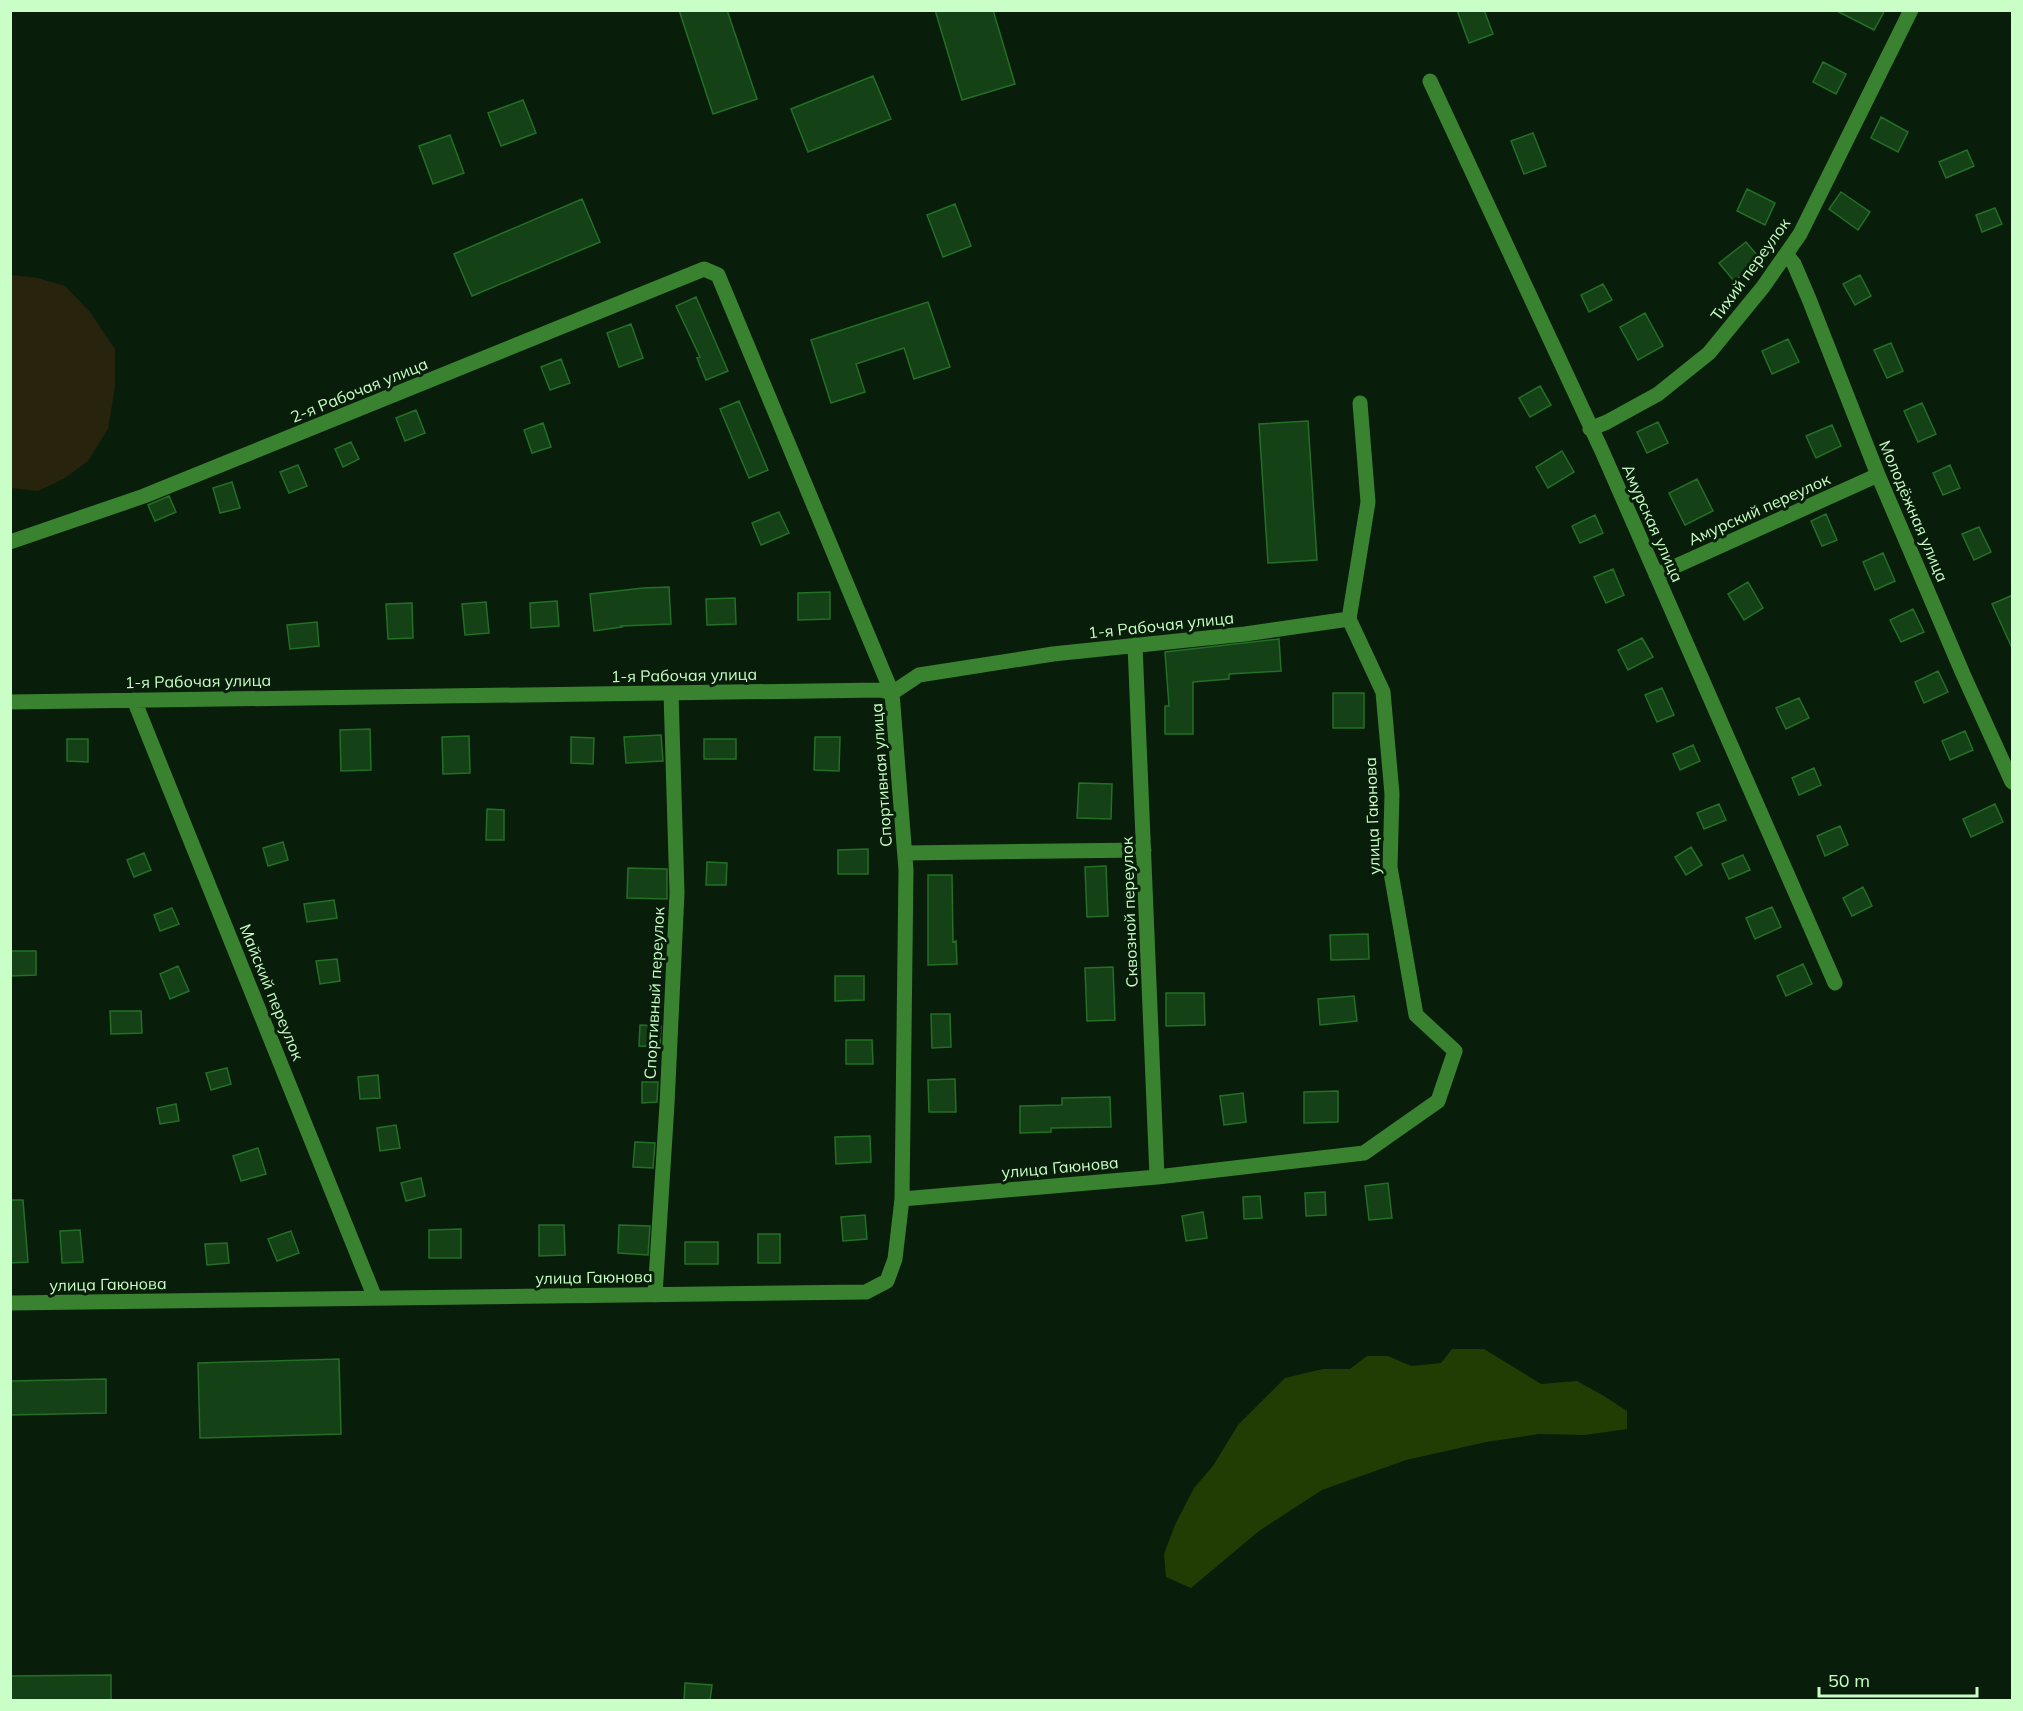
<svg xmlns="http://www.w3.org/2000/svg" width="2023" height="1711" viewBox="0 0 2023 1711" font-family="Mulish,sans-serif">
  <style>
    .green { fill: #28230c }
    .water { fill: #213d04 }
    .building { fill: #144116; stroke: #236f26; stroke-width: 1.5 }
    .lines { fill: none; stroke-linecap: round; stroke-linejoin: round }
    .minor { stroke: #39822f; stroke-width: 15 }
    .labels { text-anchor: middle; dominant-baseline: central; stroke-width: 6; stroke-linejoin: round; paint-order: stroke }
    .street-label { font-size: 16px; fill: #c9ffc6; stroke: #091e0a }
  </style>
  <rect width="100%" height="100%" fill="#091e0a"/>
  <path class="green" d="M 11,275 L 38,278 L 65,286 L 89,311 L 115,349 L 115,387 L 108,429 L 88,461 L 65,478 L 38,491 L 11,488 Z"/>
  <path class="water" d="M 1452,1349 L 1484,1349 L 1541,1384 L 1577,1381 L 1604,1396 L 1627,1411 L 1627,1429 L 1585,1435 L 1539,1434 L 1486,1442 L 1406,1460 L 1322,1490 L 1259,1531 L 1191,1588 L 1166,1577 L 1164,1554 L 1175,1525 L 1194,1488 L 1213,1466 L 1238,1425 L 1285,1378 L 1323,1369 L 1350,1369 L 1367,1356 L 1388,1356 L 1411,1366 L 1441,1363 Z"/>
  <path class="building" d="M 679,10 L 727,10 L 757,99 L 713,114 Z
    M 935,10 L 993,10 L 1015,84 L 962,100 Z
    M 1457,10 L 1484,10 L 1493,34 L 1469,43 Z
    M 1835,10 L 1885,10 L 1874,30 Z
    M 1823,62 L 1846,74 L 1836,94 L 1813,82 Z
    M 873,76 L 891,119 L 808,152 L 791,109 Z
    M 523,100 L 536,133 L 501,146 L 488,113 Z
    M 1881,117 L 1908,132 L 1898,152 L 1871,138 Z
    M 1533,133 L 1546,166 L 1524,174 L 1511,141 Z
    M 450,135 L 464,173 L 433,184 L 419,146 Z
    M 1967,150 L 1974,166 L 1946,178 L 1939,162 Z
    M 1747,189 L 1775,203 L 1765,225 L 1737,211 Z
    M 1841,192 L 1870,212 L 1858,230 L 1829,209 Z
    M 582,199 L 600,242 L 472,296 L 454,254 Z
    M 955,204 L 971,246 L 943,257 L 927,215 Z
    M 1995,208 L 2002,224 L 1982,232 L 1976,215 Z
    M 1746,242 L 1761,260 L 1734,281 L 1719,263 Z
    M 1860,275 L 1871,296 L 1855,305 L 1843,284 Z
    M 1603,284 L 1612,300 L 1589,312 L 1581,295 Z
    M 696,297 L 728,371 L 706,380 L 697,358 L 700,357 L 676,306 Z
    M 928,302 L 950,367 L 914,379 L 904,348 L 856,364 L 865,392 L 831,403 L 811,340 Z
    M 1645,313 L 1663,346 L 1638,360 L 1620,327 Z
    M 631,324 L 643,358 L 619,367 L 607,333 Z
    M 1788,339 L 1799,362 L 1772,374 L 1762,351 Z
    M 1891,343 L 1903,371 L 1887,378 L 1874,350 Z
    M 561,359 L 570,383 L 550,390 L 541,367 Z
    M 1540,386 L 1551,405 L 1530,417 L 1519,398 Z
    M 739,401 L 768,470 L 749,478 L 720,409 Z
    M 1922,403 L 1936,434 L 1918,442 L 1904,411 Z
    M 416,410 L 425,433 L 405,441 L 396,418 Z
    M 1308,421 L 1317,560 L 1268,563 L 1259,424 Z
    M 1658,422 L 1668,443 L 1647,453 L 1637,432 Z
    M 543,423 L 551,447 L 532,453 L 524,430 Z
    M 1832,425 L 1841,446 L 1816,458 L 1806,436 Z
    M 351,442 L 359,459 L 343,467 L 335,449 Z
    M 1562,451 L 1574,472 L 1548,488 L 1536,467 Z
    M 298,465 L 307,486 L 289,493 L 280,472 Z
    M 1950,465 L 1960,488 L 1943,495 L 1933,473 Z
    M 1697,479 L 1713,511 L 1685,525 L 1669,493 Z
    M 232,482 L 240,508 L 220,513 L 213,488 Z
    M 169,496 L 176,512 L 155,521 L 148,505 Z
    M 779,512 L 789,533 L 761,545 L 752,523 Z
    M 1826,514 L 1837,540 L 1822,546 L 1811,521 Z
    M 1595,515 L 1603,533 L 1580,543 L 1572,526 Z
    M 1979,527 L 1991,552 L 1974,560 L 1962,534 Z
    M 1883,553 L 1895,581 L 1875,590 L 1863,562 Z
    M 1613,569 L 1624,595 L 1606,603 L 1594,577 Z
    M 1748,582 L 1763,608 L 1744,620 L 1728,594 Z
    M 669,587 L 671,624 L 621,626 L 622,627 L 594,631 L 590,594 L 643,588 Z
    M 830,592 L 830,619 L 798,620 L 798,593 Z
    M 2013,595 L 2013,650 L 1992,604 Z
    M 735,598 L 736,624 L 707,625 L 706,599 Z
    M 557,601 L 559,626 L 531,628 L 530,603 Z
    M 486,602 L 489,633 L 465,635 L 462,604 Z
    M 412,603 L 413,638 L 388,639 L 386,604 Z
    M 1913,609 L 1924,632 L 1901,642 L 1890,620 Z
    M 317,622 L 319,646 L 290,649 L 287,625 Z
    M 1642,638 L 1653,657 L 1628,670 L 1618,650 Z
    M 1279,639 L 1281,671 L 1229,674 L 1229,679 L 1193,682 L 1193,734 L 1165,734 L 1165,706 L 1169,706 L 1165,652 Z
    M 1938,671 L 1948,692 L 1924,703 L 1915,682 Z
    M 1662,688 L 1674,715 L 1657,722 L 1645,695 Z
    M 1333,693 L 1364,693 L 1364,728 L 1333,728 Z
    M 1799,698 L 1809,718 L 1786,729 L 1776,708 Z
    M 370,729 L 371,770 L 341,771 L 340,730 Z
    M 1965,731 L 1973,750 L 1950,760 L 1942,741 Z
    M 661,735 L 663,761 L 626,763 L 624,737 Z
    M 469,736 L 470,773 L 443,774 L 442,737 Z
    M 571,737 L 594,738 L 593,764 L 571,763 Z
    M 815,737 L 840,737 L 839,771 L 814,770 Z
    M 67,739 L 88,739 L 88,762 L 67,761 Z
    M 704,739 L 736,739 L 736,759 L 704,759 Z
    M 1693,745 L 1700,761 L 1680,770 L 1673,754 Z
    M 1814,768 L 1821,785 L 1799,795 L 1792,778 Z
    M 1079,783 L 1112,784 L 1111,819 L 1077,818 Z
    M 1719,804 L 1726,820 L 1704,829 L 1697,813 Z
    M 1995,804 L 2003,822 L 1971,837 L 1963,819 Z
    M 487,809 L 504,810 L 504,840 L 486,840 Z
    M 1840,826 L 1848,845 L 1825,856 L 1817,836 Z
    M 283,842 L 288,860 L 268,866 L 263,848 Z
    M 1691,847 L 1702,865 L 1686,875 L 1675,857 Z
    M 868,849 L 868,874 L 838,874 L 838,850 Z
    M 144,853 L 151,870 L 134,877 L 127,860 Z
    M 1743,855 L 1750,870 L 1729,879 L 1722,864 Z
    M 707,862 L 727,863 L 726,885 L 706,885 Z
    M 1106,866 L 1108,916 L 1087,917 L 1085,867 Z
    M 628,868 L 667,869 L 667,899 L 627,898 Z
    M 928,875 L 952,875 L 953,942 L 956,941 L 957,964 L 928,965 Z
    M 1863,887 L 1872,906 L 1852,916 L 1843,898 Z
    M 334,900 L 337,918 L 307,922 L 304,904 Z
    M 1772,907 L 1781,927 L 1755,939 L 1746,918 Z
    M 172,908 L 179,924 L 160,931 L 154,915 Z
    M 1368,934 L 1369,959 L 1331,960 L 1330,935 Z
    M 10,951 L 36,951 L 36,975 L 10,976 Z
    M 337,959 L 340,981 L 320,984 L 316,961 Z
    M 1803,964 L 1812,984 L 1786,996 L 1777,976 Z
    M 178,966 L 189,991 L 170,999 L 160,974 Z
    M 1113,967 L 1115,1020 L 1087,1021 L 1085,968 Z
    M 835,976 L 864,976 L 864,1000 L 835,1001 Z
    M 1166,993 L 1204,993 L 1205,1025 L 1166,1026 Z
    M 1354,996 L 1357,1021 L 1320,1025 L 1318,999 Z
    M 110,1011 L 141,1011 L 142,1033 L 111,1034 Z
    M 931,1014 L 950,1014 L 951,1047 L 932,1048 Z
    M 640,1025 L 661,1026 L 660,1047 L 639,1046 Z
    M 846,1040 L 872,1040 L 873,1064 L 846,1064 Z
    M 227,1068 L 231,1084 L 211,1090 L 206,1073 Z
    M 378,1075 L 380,1098 L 360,1099 L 358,1077 Z
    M 955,1079 L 956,1112 L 929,1112 L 928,1080 Z
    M 642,1082 L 658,1082 L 657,1102 L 642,1103 Z
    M 1338,1091 L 1338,1122 L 1304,1123 L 1304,1092 Z
    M 1243,1093 L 1246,1122 L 1224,1125 L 1220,1096 Z
    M 1110,1097 L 1111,1127 L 1051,1128 L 1051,1132 L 1020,1133 L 1020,1106 L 1062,1105 L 1062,1098 Z
    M 176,1104 L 179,1121 L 160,1124 L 157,1108 Z
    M 396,1125 L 400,1148 L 380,1151 L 377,1128 Z
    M 870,1136 L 871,1162 L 836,1164 L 835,1137 Z
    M 635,1142 L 655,1143 L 653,1168 L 633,1167 Z
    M 258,1148 L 266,1174 L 241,1181 L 233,1156 Z
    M 421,1178 L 425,1196 L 406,1201 L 401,1183 Z
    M 1388,1183 L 1392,1218 L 1369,1220 L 1365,1186 Z
    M 1325,1192 L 1326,1215 L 1306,1216 L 1305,1193 Z
    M 1260,1196 L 1262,1218 L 1244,1219 L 1243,1197 Z
    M 10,1200 L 23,1200 L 28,1262 L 10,1263 Z
    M 1203,1212 L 1207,1238 L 1186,1241 L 1182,1216 Z
    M 865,1215 L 867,1239 L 843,1241 L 841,1217 Z
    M 539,1225 L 564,1225 L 565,1255 L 539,1256 Z
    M 619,1225 L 650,1226 L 648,1255 L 618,1253 Z
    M 461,1229 L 461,1258 L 429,1258 L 429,1230 Z
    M 80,1230 L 83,1262 L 62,1263 L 60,1231 Z
    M 291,1231 L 299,1253 L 277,1261 L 268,1239 Z
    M 758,1234 L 780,1234 L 780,1263 L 758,1263 Z
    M 685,1242 L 718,1242 L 718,1264 L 685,1264 Z
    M 227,1243 L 229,1263 L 207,1265 L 205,1244 Z
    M 339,1359 L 341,1434 L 200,1438 L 198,1363 Z
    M 106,1379 L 106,1413 L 10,1415 L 10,1381 Z
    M 111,1675 L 111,1701 L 10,1701 L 10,1676 Z
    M 685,1683 L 712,1685 L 710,1701 L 684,1701 Z"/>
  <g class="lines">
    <path class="minor" d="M 1430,81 L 1602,451 L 1835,983
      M 1786,254 L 1794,264 L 1809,299 L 1878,475 L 1963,674 L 2012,782
      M 1590,429 L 1607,422 L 1658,394 L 1709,353 L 1763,287 L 1800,234 L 1911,10
      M 10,542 L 144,496 L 704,269 L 718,275 L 892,693 L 906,870 L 902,1199
      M 1656,575 L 1878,475
      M 1135,645 L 1157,1177
      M 134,700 L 375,1298
      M 10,702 L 881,690 L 892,693 L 919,675 L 1053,654 L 1245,634 L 1349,619
      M 905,853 L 1144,850
      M 655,1295 L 667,1104 L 677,893 L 671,693
      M 10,1303 L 866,1292 L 887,1281 L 895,1259 L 902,1199 L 1157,1177 L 1364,1153 L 1438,1101 L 1455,1051 L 1416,1015 L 1390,867 L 1392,794 L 1383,692 L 1349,619 L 1368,502 L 1360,403"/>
  </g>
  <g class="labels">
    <g class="street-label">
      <text transform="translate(1750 269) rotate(-54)">Тихий переулок</text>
      <text transform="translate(359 390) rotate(-22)">2-я Рабочая улица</text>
      <text transform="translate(1759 509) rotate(-24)">Амурский переулок</text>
      <text transform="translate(1914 511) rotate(67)">Молодёжная улица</text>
      <text transform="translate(1653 523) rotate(66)">Амурская улица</text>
      <text transform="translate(1161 625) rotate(-6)">1-я Рабочая улица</text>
      <text transform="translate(684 675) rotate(-1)">1-я Рабочая улица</text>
      <text transform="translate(198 681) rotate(-1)">1-я Рабочая улица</text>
      <text transform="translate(881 775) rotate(-94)">Спортивная улица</text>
      <text transform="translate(1372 816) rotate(-92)">улица Гаюнова</text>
      <text transform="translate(1129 912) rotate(-92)">Сквозной переулок</text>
      <text transform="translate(272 992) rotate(68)">Майский переулок</text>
      <text transform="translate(654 993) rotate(-87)">Спортивный переулок</text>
      <text transform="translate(1060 1167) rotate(-5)">улица Гаюнова</text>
      <text transform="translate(594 1277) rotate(-1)">улица Гаюнова</text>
      <text transform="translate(108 1284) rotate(-1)">улица Гаюнова</text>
    </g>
  </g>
  <rect width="2023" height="1711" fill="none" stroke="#c9ffc6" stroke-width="24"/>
  <path d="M1819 1687v9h158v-9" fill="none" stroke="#c9ffc6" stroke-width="3"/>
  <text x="1828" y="1687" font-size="18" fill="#c9ffc6" stroke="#091e0a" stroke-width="4.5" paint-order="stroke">50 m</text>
</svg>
